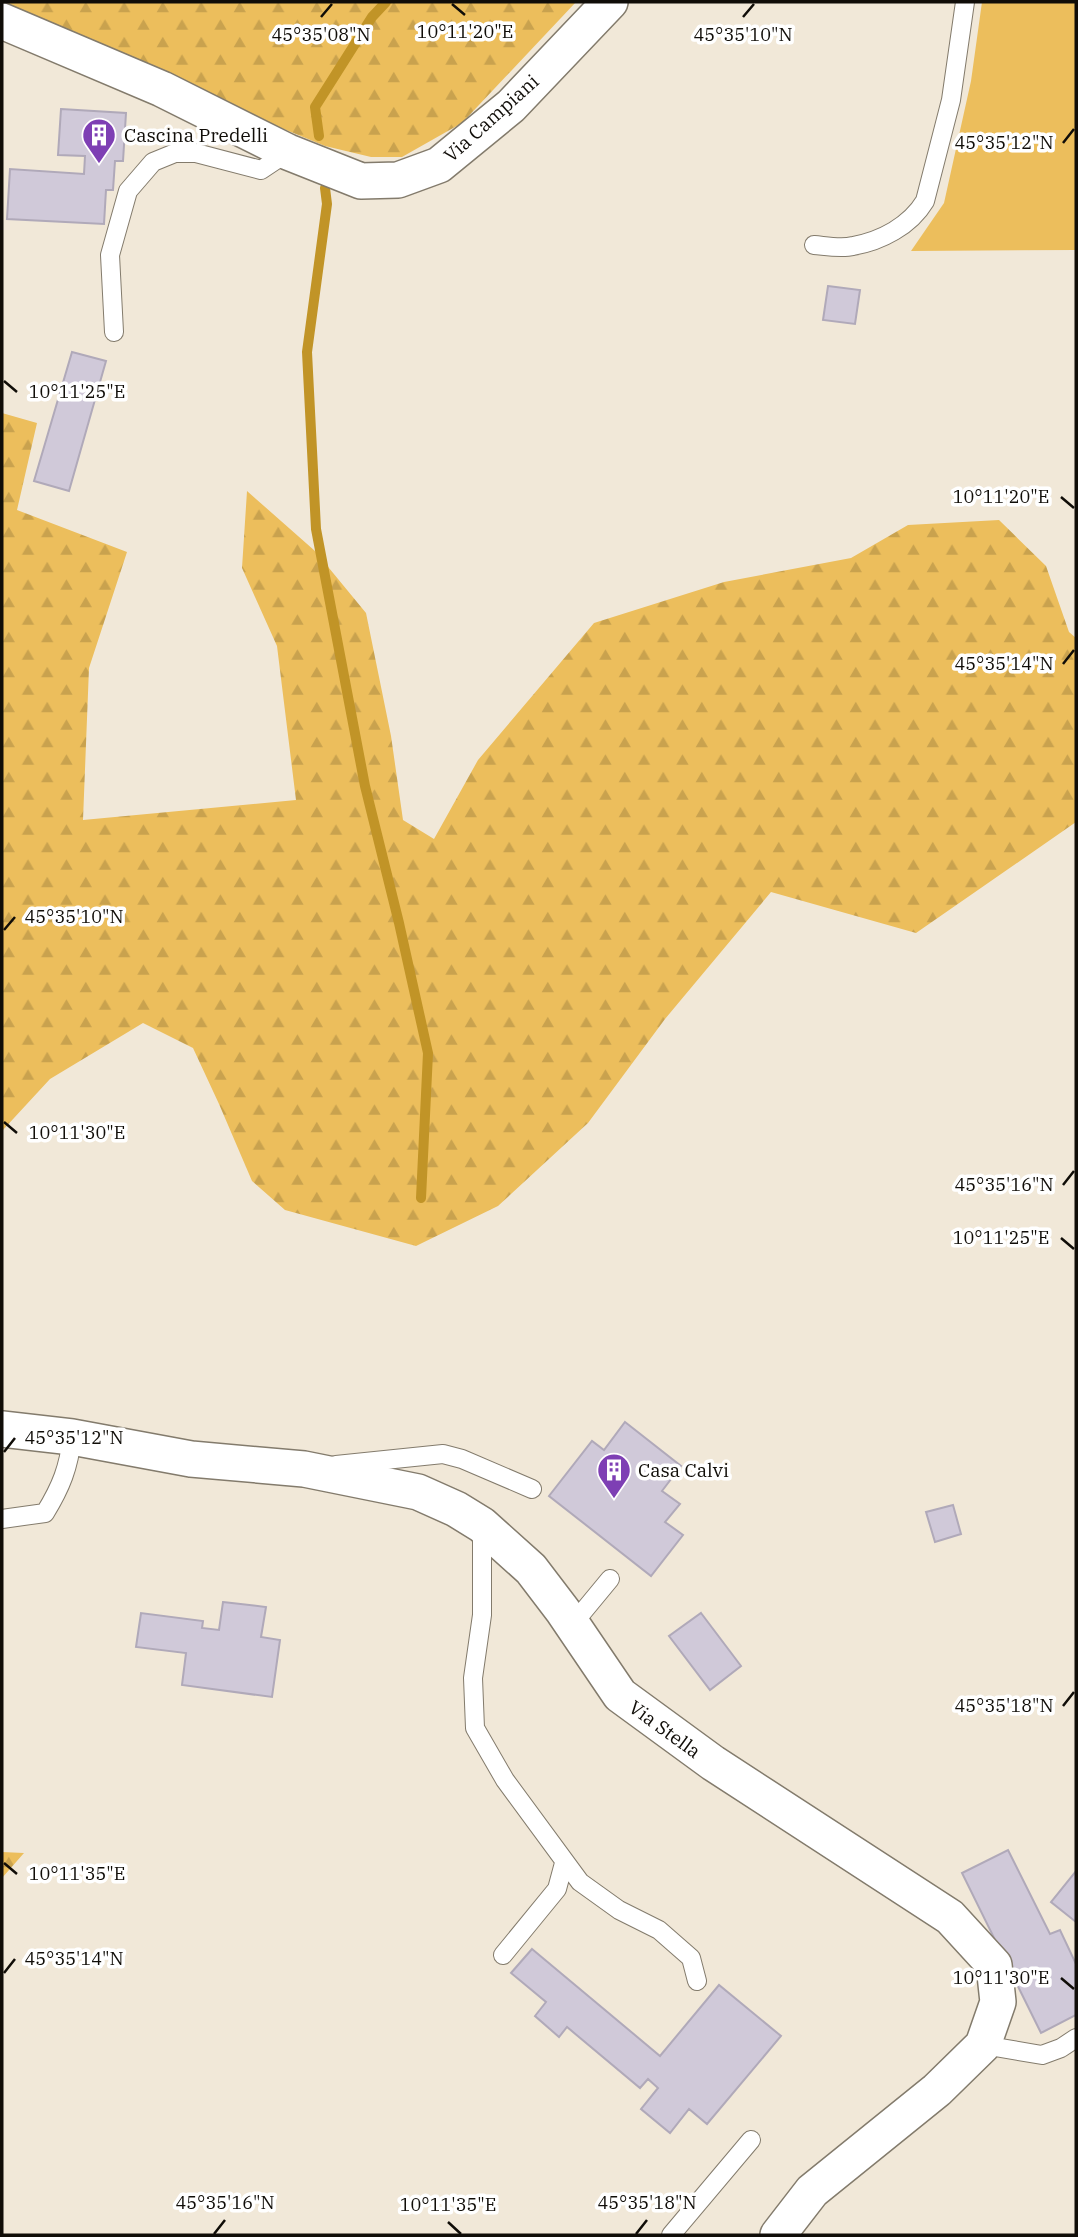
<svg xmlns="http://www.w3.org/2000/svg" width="1078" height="2237" viewBox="0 0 1078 2237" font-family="'IBM Plex Serif',serif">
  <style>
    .green { fill: #ecbe5c }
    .forest { fill: url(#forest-firs) }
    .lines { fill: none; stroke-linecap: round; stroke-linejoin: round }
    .stream { stroke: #c19427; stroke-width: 10 }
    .building { fill: #d0c9d9; stroke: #b0a9b9; stroke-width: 2 }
    .service-casing { stroke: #837b6c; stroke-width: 20 }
    .minor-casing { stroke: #837b6c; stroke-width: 38 }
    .service { stroke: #fff; stroke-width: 18 }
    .minor { stroke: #fff; stroke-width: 35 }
    .ticks { fill: none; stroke: #100d08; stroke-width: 2.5 }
    .labels { text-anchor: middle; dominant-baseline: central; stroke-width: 7; stroke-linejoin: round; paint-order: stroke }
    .street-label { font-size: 19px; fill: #100d08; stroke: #fff }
    .poi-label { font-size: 19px; fill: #100d08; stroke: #fff; text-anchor: start }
    .ticks-label { font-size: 18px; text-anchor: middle; fill: #100d08; stroke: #fff; stroke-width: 7; stroke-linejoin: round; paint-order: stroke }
  </style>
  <defs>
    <pattern id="forest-firs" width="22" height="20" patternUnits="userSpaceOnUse" patternTransform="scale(1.75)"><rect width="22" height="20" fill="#ecbe5c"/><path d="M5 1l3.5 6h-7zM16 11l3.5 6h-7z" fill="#c9a24e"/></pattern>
  </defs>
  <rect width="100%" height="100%" fill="#f1e8d8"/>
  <path class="green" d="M 982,2 L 1076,2 L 1076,250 L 911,251 L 944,203 L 971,81 Z"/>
  <path class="forest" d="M 2,2 L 576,2 L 462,123 L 402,157 L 371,157 L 325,146 L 247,114 L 2,6 Z
    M 2,413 L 37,423 L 17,510 L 127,552 L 89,668 L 83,820 L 296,800 L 277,646 L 242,568 L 247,491 L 315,551 L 366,613 L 391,736 L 403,820 L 434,839 L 478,760 L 594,623 L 724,582 L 851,558 L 908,525 L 999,520 L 1046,566 L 1069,632 L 1076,638 L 1076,822 L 916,933 L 771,892 L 665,1019 L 588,1123 L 498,1206 L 416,1246 L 285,1210 L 252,1181 L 219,1104 L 193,1048 L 143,1023 L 50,1079 L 2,1131 Z
    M 2,1852 L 24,1853 L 2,1878 Z"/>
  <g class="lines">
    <path class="stream" d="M 319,136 L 315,107 L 372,17 L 386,2
      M 325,188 L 327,204 L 307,352 L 316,529 L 365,786 L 399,923 L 428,1053 L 421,1198"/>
  </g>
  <path class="building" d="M 61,109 L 126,113 L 123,161 L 115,161 L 113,190 L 106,190 L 104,224 L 7,219 L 10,169 L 84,174 L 85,156 L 58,155 Z
    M 828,286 L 860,290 L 855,324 L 823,320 Z
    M 72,352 L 106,361 L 69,491 L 34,481 Z
    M 625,1422 L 681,1466 L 662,1491 L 680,1504 L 665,1522 L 683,1535 L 651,1576 L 549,1496 L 592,1441 L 604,1450 Z
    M 953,1505 L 961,1534 L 935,1542 L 926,1512 Z
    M 223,1602 L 266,1607 L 261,1637 L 280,1640 L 272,1697 L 182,1685 L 186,1653 L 136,1647 L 141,1613 L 203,1621 L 202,1628 L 219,1630 Z
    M 701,1613 L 741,1666 L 710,1690 L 669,1636 Z
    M 1008,1850 L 1050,1934 L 1060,1930 L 1076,1964 L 1076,2015 L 1041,2033 L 962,1873 Z
    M 1076,1871 L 1076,1922 L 1051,1902 Z
    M 532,1949 L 660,2056 L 719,1985 L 781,2036 L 707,2124 L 689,2109 L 670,2133 L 641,2109 L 658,2088 L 648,2079 L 640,2088 L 567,2027 L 559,2037 L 535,2016 L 546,2002 L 511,1973 Z"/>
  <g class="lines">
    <g class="service-casing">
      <path id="service" d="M 814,245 C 826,246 841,249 853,246 C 881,241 910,226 925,201 L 951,100 L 965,2
        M 114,332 L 110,255 L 128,191 L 153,162 L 175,153 L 196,153 L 261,170 L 288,152
        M 336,1465 L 443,1454 L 462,1459 L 532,1489
        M 2,1519 L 45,1513 C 61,1487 69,1467 72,1437
        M 482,1528 L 482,1615 L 473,1678 L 475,1728 L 505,1780 L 580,1882 L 619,1910 L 659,1930 L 691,1958 L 697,1981
        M 572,1625 L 610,1579
        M 503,1955 L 557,1889 L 564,1863
        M 983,2045 L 1042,2055 L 1061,2048 L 1076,2038
        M 671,2235 L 751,2140"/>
    </g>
    <g class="minor-casing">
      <path id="minor" d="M 2,21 L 162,89 L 288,152 L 361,181 L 398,180 L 439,165 L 511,106 L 610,2
        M 2,1429 L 72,1437 L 191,1459 L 304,1469 L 418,1492 L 456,1509 L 482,1525 L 531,1569 L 563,1611 L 620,1695 L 713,1763 L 950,1917 L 994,1965 L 998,2002 L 983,2045 L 937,2090 L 812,2191 L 778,2235"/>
    </g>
    <use href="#service" class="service"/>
    <use href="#minor" class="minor"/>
  </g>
  <path class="ticks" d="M 452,4 L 465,15M 321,17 L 332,4M 743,17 L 754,4M 1063,143 L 1074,129M 4,381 L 17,392M 1061,497 L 1074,508M 1063,664 L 1074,650M 4,930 L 15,917M 4,1122 L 17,1133M 1063,1185 L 1074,1171M 1061,1238 L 1074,1249M 4,1452 L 15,1438M 1063,1706 L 1074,1692M 4,1863 L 17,1874M 4,1973 L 15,1959M 1061,1978 L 1074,1989M 448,2222 L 461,2234M 214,2234 L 225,2220M 636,2234 L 647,2220"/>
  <defs>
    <g id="building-pin" transform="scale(1.75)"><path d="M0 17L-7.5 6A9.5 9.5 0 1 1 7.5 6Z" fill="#7e3fb4" stroke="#fff"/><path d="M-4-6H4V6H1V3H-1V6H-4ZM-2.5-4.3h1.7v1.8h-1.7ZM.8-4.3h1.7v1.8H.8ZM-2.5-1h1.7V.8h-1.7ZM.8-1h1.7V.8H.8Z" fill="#fff"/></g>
  </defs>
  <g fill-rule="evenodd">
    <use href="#building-pin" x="99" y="135"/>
    <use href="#building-pin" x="614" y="1470"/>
  </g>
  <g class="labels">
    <g class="street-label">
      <text transform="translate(491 118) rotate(-42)">Via Campiani</text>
      <text transform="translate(665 1729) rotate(36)">Via Stella</text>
    </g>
    <g class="poi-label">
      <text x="124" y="135">Cascina Predelli</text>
      <text x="638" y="1470">Casa Calvi</text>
    </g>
  </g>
  <g class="ticks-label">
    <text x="465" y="38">10°11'20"E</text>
    <text x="321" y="41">45°35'08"N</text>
    <text x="743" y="41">45°35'10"N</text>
    <text x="1004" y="149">45°35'12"N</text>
    <text x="77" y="398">10°11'25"E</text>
    <text x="1001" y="503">10°11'20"E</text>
    <text x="1004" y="670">45°35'14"N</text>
    <text x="74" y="923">45°35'10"N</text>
    <text x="77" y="1139">10°11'30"E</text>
    <text x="1004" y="1191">45°35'16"N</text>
    <text x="1001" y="1244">10°11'25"E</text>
    <text x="74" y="1444">45°35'12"N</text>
    <text x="1004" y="1712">45°35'18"N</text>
    <text x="77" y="1880">10°11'35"E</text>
    <text x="74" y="1965">45°35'14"N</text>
    <text x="1001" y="1984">10°11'30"E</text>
    <text x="225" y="2209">45°35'16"N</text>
    <text x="647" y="2209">45°35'18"N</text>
    <text x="448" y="2211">10°11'35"E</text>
  </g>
  <rect width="1078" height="2237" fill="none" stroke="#100d08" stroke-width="7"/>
</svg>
